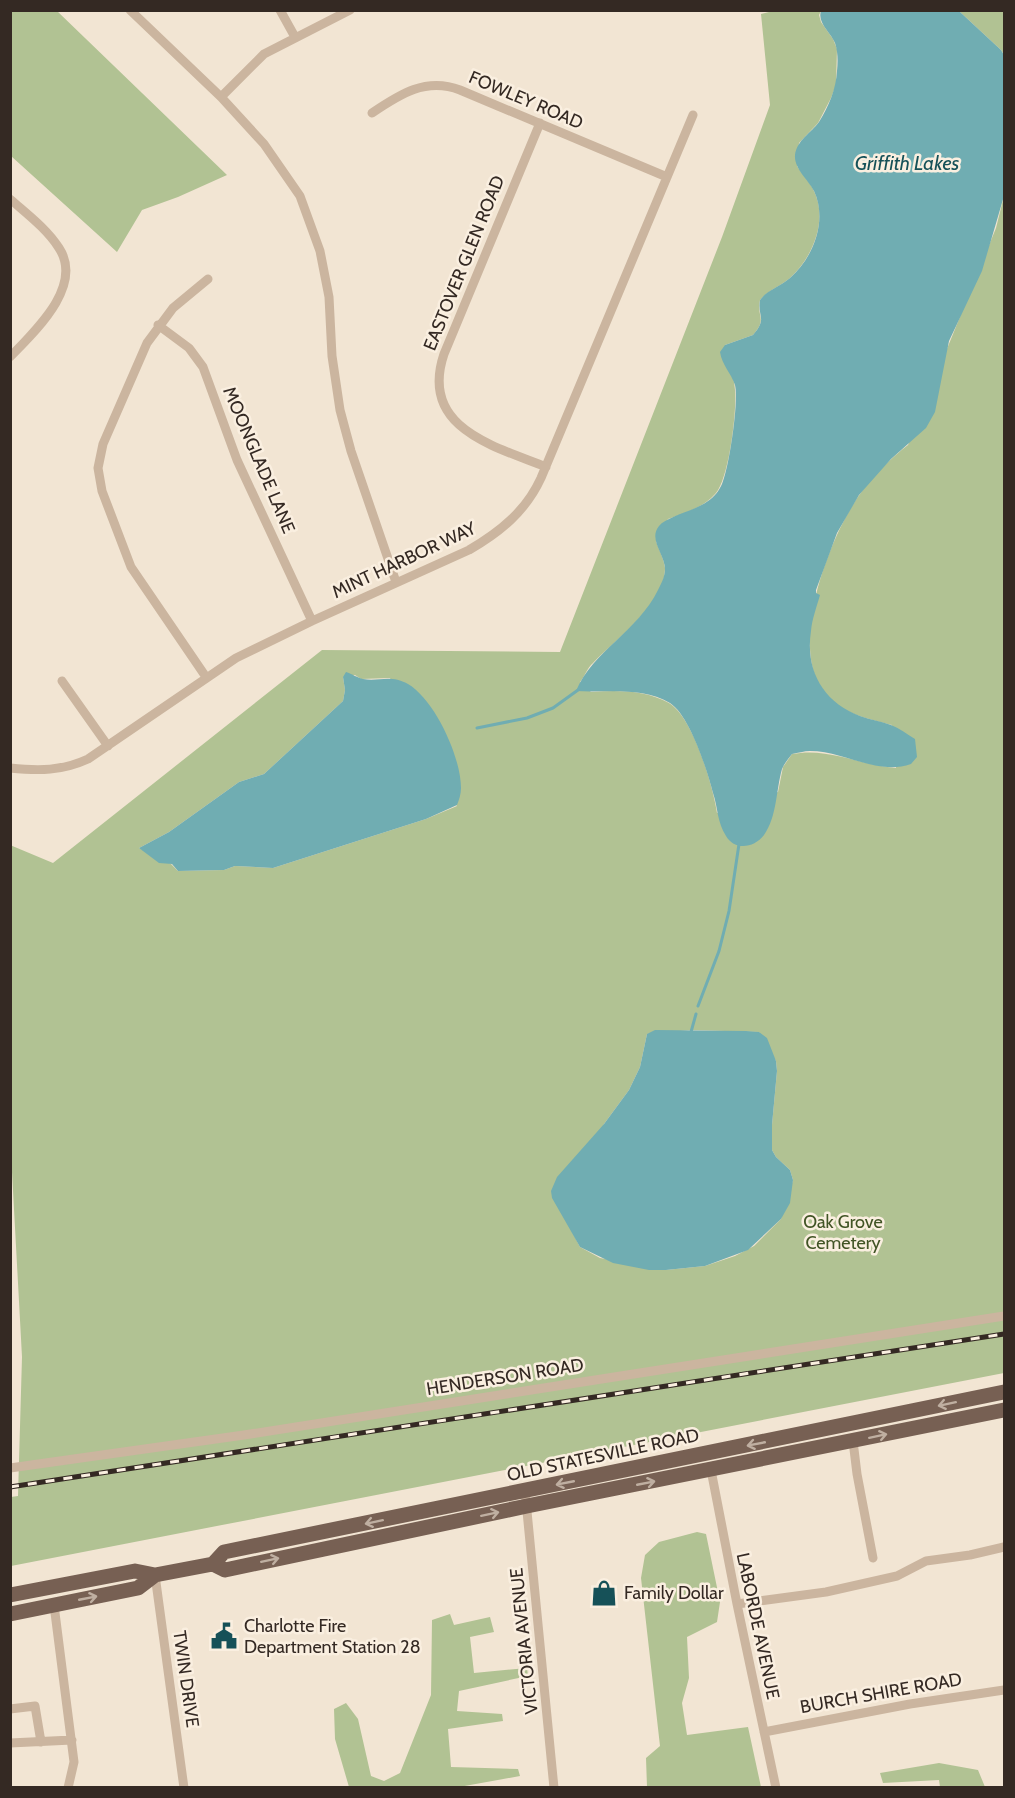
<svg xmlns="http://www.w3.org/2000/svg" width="1015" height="1798" viewBox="0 0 1015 1798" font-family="Cabin,sans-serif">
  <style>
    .green { fill: #b1c293; fill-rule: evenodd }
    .water { fill: #70adb2 }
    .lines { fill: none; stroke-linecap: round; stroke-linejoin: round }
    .stream { stroke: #70adb2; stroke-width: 3 }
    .street { stroke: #cbb59f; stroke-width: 9 }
    .primary { stroke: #776053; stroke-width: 15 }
    .rail-casing { stroke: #342923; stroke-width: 5 }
    .rail { stroke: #faefe0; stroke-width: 3; stroke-dasharray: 9; stroke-linecap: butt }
    .oneway { stroke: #bfafa1 }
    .labels { text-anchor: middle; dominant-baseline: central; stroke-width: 5; stroke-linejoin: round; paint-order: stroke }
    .street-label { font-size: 18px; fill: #342923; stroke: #faefe0 }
    .park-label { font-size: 18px; fill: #415425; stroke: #faefe0 }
    .poi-label { font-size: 18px; fill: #342923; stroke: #faefe0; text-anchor: start }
    .water-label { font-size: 20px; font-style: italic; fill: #165158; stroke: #faefe0 }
  </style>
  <rect width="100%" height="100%" fill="#f2e5d3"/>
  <path class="green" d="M 11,10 L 57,11 L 227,175 L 178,197 L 142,210 L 117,252 L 11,156 Z
    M 773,11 L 821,11 L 819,15 L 821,22 L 833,39 L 837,49 L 836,85 L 831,98 L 818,123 L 799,143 L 797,166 C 802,174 809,181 813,189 C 829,219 813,257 790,278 C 781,286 768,290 760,300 C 756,317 768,318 753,335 L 725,345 C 728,360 734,376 735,390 C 737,411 729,478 716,493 C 703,508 685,513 668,519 L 656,541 C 659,550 664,559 665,568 C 666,603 615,640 593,663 C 587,668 585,676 580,682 L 591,692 C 618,690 645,690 669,703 C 693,717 713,786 717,813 L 778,792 L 783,767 L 792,754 C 828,747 860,765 896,768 L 892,725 C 870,719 842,714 826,695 C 786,649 829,537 860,494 C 873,475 890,459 908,445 L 996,228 L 1004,196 L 1004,1373 L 11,1566 L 11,1497 L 18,1496 L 22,1357 L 10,1135 L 10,845 L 53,863 L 322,650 L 560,652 L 722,237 L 770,105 L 761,14 ZM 355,675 L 361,679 L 390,678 L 457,806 L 426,819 L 273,868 L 235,866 L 224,870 L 178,871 L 171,864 L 139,848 L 169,832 L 239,782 L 264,774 L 343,701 L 345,690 L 343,677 ZM 691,1030 L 759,1032 L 776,1061 L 777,1071 L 772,1125 L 772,1150 L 776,1157 L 790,1170 L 793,1180 L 781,1219 L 754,1246 L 735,1256 L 705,1266 L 666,1270 L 600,1258 L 580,1247 L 567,1222 L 604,1124 L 629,1090 L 640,1067 L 647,1034 Z
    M 959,11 L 1004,11 L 1004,55 L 1001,50 Z
    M 697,1532 L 706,1534 L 720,1602 L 717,1622 L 687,1637 L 689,1678 L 682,1703 L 687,1735 L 748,1727 L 761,1787 L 647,1787 L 646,1758 L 660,1746 L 641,1578 L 645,1555 L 659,1542 Z
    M 450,1614 L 454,1625 L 490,1617 L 494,1632 L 470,1637 L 474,1673 L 527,1668 L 528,1676 L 459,1691 L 457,1711 L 502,1714 L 503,1721 L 448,1729 L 451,1767 L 518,1769 L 520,1776 L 459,1787 L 349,1787 L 335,1739 L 334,1709 L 346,1703 L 358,1719 L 371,1776 L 384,1781 L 400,1773 L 431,1695 L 432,1620 Z
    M 939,1763 L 978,1770 L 985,1787 L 940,1787 L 939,1780 L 883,1783 L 880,1773 Z"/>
  <path class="water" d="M 821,11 L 959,11 L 1001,50 L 1004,55 L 1004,196 L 982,271 L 949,341 L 935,412 L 926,428 L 891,459 L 859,495 L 837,533 L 816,590 L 816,593 L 820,595 C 817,606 812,619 811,631 C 805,670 823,702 860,716 C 870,720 881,721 891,725 C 899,728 907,734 915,739 L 917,757 L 911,764 C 878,776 844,751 810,751 C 804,751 798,753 792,754 C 788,759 784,764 782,769 C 776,790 777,817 764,835 C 754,848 735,851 726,836 C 717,822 718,808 713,793 C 707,770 690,716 670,703 C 641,686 607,693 576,691 C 593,651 638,631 658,590 C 661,584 665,577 665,569 C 665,555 648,539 659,526 C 667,516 695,511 708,501 C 714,497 719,491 722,484 C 729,468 739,401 735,385 C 731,373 722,365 720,352 L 725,345 L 753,335 C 768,318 757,317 760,300 C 767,290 781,286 790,278 C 813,258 828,221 814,191 C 808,179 794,169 795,155 C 797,140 811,133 819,122 C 829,106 836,89 837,71 C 838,62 838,52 835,43 C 831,33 817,23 821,11 Z
    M 346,672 C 352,674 358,678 363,679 C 379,682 390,674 408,684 C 435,700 461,757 461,788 C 461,794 459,800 457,805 L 426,819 L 273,868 L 235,866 L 224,870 L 178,871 L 172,864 L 159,863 L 139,848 L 169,832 L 239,782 L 264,774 L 343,701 L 345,690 L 343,677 Z
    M 655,1030 L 746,1031 L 759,1032 L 767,1038 L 776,1061 L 777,1071 L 772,1125 L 772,1150 L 776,1157 L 790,1170 L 793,1180 L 790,1203 L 781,1219 L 748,1250 L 705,1266 L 666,1270 L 649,1270 L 613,1263 L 580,1247 L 552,1198 L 551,1191 L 557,1177 L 604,1124 L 629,1090 L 640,1067 L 647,1034 Z"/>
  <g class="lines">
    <path class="stream" d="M 477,728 L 527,718 L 553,708 L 578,690
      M 698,1006 L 719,951 L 729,911 L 739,844
      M 691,1032 L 696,1014"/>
    <path class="street" d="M 130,10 L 221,97 L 264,144 L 300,196 L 320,251 L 329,297 L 332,356 L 340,410 L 351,451 L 396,582
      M 280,10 L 295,37
      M 221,97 L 264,54 L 350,10
      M 372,113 C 400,94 426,77 460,90 L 667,177
      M 540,123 L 444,354 C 419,428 494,446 546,467
      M 10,199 C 27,214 47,229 59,248 C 84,286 35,331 10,357
      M 158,325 L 189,348 L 203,367 L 237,460 L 312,621
      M 206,677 L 131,567 L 102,491 L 98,468 L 103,444 L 147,343 L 173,308 L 208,279
      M 62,681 L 108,746
      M 10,768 C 39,771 62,771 88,759 L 236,658 L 312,621 L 469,550 C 500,532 526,511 541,478 L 693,115
      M 853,1441 L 857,1474 L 873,1558
      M 10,1468 L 244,1435 L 1004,1316
      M 711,1470 L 737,1604 L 776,1788
      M 525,1491 L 554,1788
      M 155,1575 L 184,1788
      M 737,1604 L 826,1592 L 897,1576 L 926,1561 L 970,1555 L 1004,1547
      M 54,1605 L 74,1762 L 68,1788
      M 10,1709 L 35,1706 L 41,1742
      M 764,1732 L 910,1704 L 1004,1690
      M 10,1743 L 72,1740"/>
    <path class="primary" d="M 213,1564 L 224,1552 L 1004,1392
      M 10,1595 L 135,1571 L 155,1575 L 213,1564 L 225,1570 L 527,1506 L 1004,1410
      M 10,1614 L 138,1588 L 155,1575"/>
    <g class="rail-casing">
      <path id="rail" d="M 10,1487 L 1004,1334"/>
    </g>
    <use href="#rail" class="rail"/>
  </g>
  <defs><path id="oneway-shaft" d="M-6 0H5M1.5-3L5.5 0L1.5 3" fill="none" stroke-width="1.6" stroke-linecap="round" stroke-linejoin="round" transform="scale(1.5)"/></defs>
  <g class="oneway">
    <use href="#oneway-shaft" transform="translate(947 1404) rotate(168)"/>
    <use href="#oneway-shaft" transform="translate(878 1436) rotate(-12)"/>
    <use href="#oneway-shaft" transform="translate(756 1444) rotate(169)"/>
    <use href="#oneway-shaft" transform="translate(565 1483) rotate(169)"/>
    <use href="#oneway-shaft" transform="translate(646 1483) rotate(-11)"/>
    <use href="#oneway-shaft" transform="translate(490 1514) rotate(-12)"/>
    <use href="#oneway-shaft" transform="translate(374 1522) rotate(168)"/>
    <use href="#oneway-shaft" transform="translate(270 1560) rotate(-12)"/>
    <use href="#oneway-shaft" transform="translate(88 1598) rotate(-11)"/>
  </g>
  <defs>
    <g id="shop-bare" transform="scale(2.07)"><path d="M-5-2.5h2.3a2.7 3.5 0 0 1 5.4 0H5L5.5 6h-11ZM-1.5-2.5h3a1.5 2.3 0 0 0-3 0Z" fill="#165158" stroke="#faefe0" stroke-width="2.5" paint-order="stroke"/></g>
    <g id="civic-bare" transform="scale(2.07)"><path d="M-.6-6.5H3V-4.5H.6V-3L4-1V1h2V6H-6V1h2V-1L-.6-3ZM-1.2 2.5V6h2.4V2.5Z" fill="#165158" stroke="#faefe0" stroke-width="2.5" paint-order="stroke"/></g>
  </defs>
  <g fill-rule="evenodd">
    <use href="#shop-bare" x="604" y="1593"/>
    <use href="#civic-bare" x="224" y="1636"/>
  </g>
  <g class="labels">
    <g class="street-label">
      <text transform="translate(526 100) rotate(23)">FOWLEY ROAD</text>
      <text transform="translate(464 263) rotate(-68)">EASTOVER GLEN ROAD</text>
      <text transform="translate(259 460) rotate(67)">MOONGLADE LANE</text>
      <text transform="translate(404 560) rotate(-25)">MINT HARBOR WAY</text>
      <text transform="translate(505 1377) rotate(-9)">HENDERSON ROAD</text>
      <text transform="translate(603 1455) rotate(-12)">OLD STATESVILLE ROAD</text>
      <text transform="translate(758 1626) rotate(78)">LABORDE AVENUE</text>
      <text transform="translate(524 1641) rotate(-96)">VICTORIA AVENUE</text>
      <text transform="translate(186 1679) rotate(82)">TWIN DRIVE</text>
      <text transform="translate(881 1693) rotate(-10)">BURCH SHIRE ROAD</text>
    </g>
    <g class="park-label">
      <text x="843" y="1222">Oak Grove<tspan x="843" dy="21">Cemetery</tspan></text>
    </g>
    <g class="poi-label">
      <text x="624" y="1593">Family Dollar</text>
      <text x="244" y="1626">Charlotte Fire<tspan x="244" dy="21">Department Station 28</tspan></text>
    </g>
    <g class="water-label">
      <text x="907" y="163">Griffith Lakes</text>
    </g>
  </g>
  <rect width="1015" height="1798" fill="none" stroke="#342923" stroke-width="24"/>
</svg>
